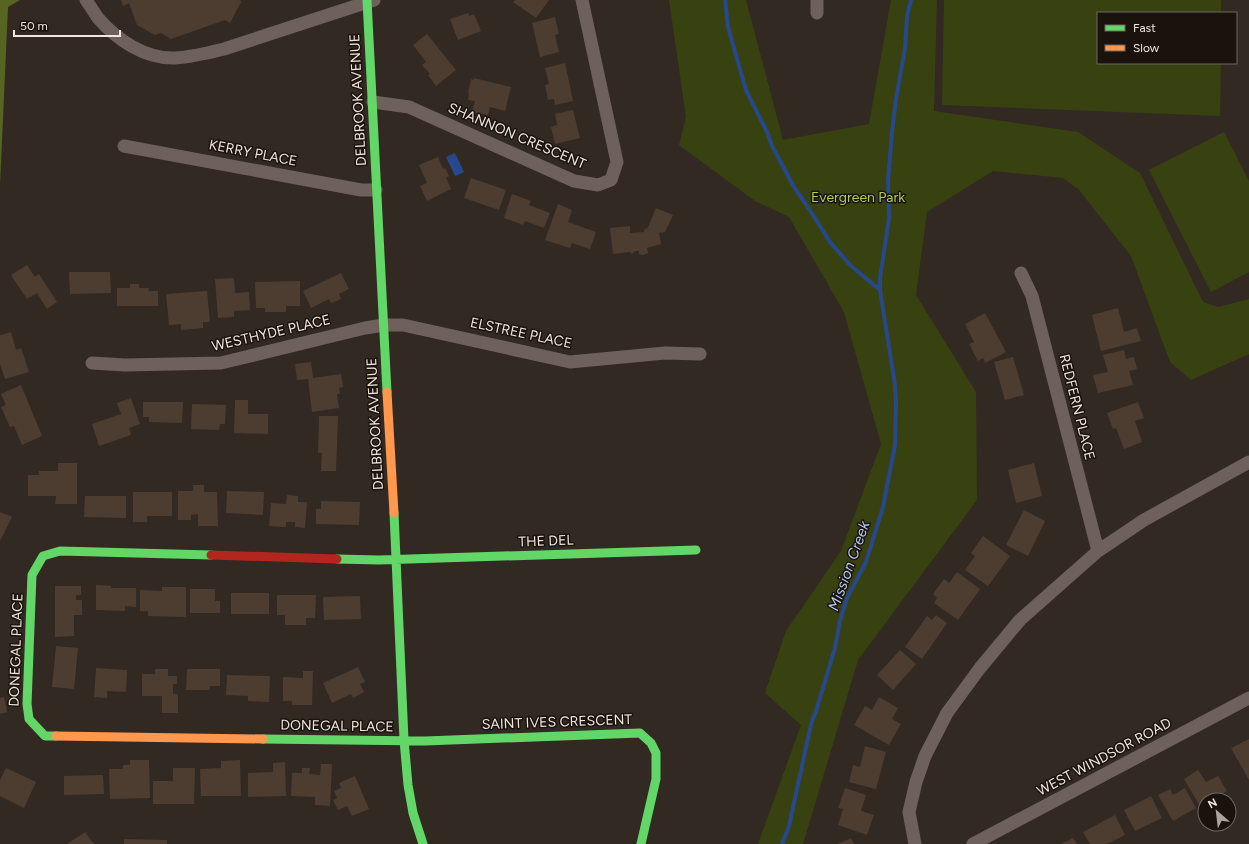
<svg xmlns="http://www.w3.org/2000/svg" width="1249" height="844" viewBox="0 0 1249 844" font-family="Figtree,sans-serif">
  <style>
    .green { fill: #384211 }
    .forest { fill: #576522 }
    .water { fill: #27498c }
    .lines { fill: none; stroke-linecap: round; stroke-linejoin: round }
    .stream { stroke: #27498c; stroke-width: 4 }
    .building { fill: #4d3d30 }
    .street { stroke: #6e605b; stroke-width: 13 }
    .fast { stroke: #63d668; stroke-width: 9 }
    .slow { stroke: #ff974d; stroke-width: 9 }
    .jam { stroke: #b3261e; stroke-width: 9 }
    .labels { text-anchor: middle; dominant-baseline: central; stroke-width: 3; stroke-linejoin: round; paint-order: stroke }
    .street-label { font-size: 14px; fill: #f2e6df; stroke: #1a120d }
    .park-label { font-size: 14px; fill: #b1d04e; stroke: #1a120d }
    .water-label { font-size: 15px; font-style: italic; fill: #b3caf3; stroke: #1a120d }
  </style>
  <rect width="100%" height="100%" fill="#322922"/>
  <path class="green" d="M 669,0 L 746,0 L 783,140 L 869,124 L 891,0 L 937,0 L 934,111 L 1078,132 L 1140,173 L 1203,302 L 1218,307 L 1249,299 L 1249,354 L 1191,380 L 1170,362 L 1131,256 L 1079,190 L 1063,178 L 993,171 L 927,212 L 916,295 L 976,392 L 977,500 L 858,660 L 803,844 L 758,844 L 801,725 L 765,693 L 786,631 L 841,551 L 881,444 L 844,312 L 789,217 L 755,201 L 679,145 L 686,117 Z
    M 944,0 L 1221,0 L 1221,13 L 1098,13 L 1098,63 L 1221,63 L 1220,116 L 942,105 Z
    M 1224,132 L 1249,181 L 1249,272 L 1211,292 L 1149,170 Z"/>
  <path class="forest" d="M 0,0 L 20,0 L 8,7 L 0,185 Z"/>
  <path class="water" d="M 455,153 L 464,172 L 455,176 L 446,157 Z"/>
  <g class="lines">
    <path class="stream" d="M 725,0 L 728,27 L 746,90 L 767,132 L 772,146 L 794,187 L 813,215 L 830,242 L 850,265 L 880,290
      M 782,844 L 789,826 L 811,724 L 816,711 L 835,648 L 840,621 L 847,598 L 866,562 L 883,507 L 895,445 L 896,402 L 895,385 L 880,290 L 880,278 L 889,218 L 888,180 L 892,132 L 896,99 L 905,48 L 907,16 L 911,0"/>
  </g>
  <path class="building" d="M 121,0 L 240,0 L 241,2 L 230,23 L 225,20 L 171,39 L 161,33 L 155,35 L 137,25 L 129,3 L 123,6 Z
    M 515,0 L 549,0 L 536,18 L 513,2 Z
    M 468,13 L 469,16 L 474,14 L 481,31 L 458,40 L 450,19 Z
    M 555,17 L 559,34 L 555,35 L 559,52 L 540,57 L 532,23 Z
    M 427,34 L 456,70 L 436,86 L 428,75 L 430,74 L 422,65 L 426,62 L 413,45 Z
    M 565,63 L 573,101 L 555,105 L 554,99 L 548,100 L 545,85 L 549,84 L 545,68 Z
    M 474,78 L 511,87 L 505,111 L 490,107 L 488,115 L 472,112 L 475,101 L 468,100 L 469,93 L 468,93 L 471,79 L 473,80 Z
    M 573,110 L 580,138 L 555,144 L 551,127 L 557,125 L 555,114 Z
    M 438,157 L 443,169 L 445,168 L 449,176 L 446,178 L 451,189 L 427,201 L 420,186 L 427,183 L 419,165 Z
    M 471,178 L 506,190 L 499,210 L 464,198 Z
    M 512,194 L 531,201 L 529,205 L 550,213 L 544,228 L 525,221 L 523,225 L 504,218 Z
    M 558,204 L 572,210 L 568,222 L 596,232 L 590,249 L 572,243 L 570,248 L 545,240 Z
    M 656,208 L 673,215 L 665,232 L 659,233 L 661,244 L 647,248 L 648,253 L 643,255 L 639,254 L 639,251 L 635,251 L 632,254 L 630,252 L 613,254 L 610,228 L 630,226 L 630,233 L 644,232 L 645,228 L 647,229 Z
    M 27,265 L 35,277 L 39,274 L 57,302 L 47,309 L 37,293 L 27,299 L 11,275 Z
    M 69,272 L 110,272 L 111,293 L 70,294 Z
    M 341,273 L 349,289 L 339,294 L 341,299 L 331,303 L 329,299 L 311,308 L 303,291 Z
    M 234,278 L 235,293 L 249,292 L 250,310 L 234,311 L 234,317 L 218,318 L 215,279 Z
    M 300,281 L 300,306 L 286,306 L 286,312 L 265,312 L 265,308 L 256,308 L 255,282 Z
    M 130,284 L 139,284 L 139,288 L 149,288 L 148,291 L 158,291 L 158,306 L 117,306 L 117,288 L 130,288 Z
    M 207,291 L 210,322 L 203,322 L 203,328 L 181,330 L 181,324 L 169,325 L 166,294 Z
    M 1118,308 L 1124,332 L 1137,328 L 1141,341 L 1101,351 L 1092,315 Z
    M 985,313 L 1006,352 L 985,363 L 983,358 L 978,361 L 969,344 L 974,342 L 965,324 Z
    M 11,332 L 16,350 L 21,348 L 29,372 L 5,379 L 0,364 L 0,335 Z
    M 1124,350 L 1126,359 L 1134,357 L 1137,369 L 1129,371 L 1133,385 L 1098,393 L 1093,375 L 1108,372 L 1103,355 Z
    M 1013,357 L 1024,395 L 1005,400 L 994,362 Z
    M 311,362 L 313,378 L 341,374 L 343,387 L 339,388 L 340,394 L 337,394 L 339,408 L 312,412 L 308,379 L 297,380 L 295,364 Z
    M 21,385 L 42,436 L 22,445 L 14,426 L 10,427 L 1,407 L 6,405 L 1,394 Z
    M 131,398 L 140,424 L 129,428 L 131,435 L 99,446 L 92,424 L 121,414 L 117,403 Z
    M 235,400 L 248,400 L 248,414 L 268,414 L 268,434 L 234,433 Z
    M 143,402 L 183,402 L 182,423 L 149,422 L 149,417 L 143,417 Z
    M 1138,402 L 1144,418 L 1135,421 L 1142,442 L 1124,449 L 1116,428 L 1113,429 L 1107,413 Z
    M 192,404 L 226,405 L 225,424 L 220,424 L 219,430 L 191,429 Z
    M 319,416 L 338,416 L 336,471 L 321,471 L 322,453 L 318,453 Z
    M 58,463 L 77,463 L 77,504 L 55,504 L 56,496 L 28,496 L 28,475 L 39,475 L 39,471 L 58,471 Z
    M 1034,463 L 1042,496 L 1016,503 L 1008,470 Z
    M 193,485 L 204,485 L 204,492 L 217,492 L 218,526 L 198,526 L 198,514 L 191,515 L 191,520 L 178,520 L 178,491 L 193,491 Z
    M 227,491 L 264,492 L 263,515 L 226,513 Z
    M 133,492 L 172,492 L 172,516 L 147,516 L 147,522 L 133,522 Z
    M 287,495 L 298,496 L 298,502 L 307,502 L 305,528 L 295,527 L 295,522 L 286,522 L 286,527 L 269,526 L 271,503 L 286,504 Z
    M 85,496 L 126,496 L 126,518 L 84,517 Z
    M 321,501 L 360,502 L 359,525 L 316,524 L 316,509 L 321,509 Z
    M 1024,510 L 1045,521 L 1028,556 L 1006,545 Z
    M 0,512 L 12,517 L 0,541 Z
    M 983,536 L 1010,556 L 988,586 L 965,570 L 975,556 L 971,553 Z
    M 957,572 L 980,589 L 958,620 L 934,603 L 937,598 L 933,594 L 944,579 L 949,583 Z
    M 96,585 L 111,586 L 111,588 L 136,588 L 136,607 L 125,606 L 125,611 L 96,610 Z
    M 55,586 L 81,586 L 81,595 L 76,595 L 76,600 L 82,600 L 82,615 L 74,615 L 74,636 L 55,637 Z
    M 162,587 L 186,587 L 186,617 L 148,616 L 148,611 L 140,611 L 140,590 L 162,591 Z
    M 190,589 L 215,589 L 215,601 L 220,601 L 220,613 L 190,613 Z
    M 231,593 L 269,593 L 269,614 L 231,614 Z
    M 277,595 L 316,595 L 315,618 L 306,618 L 306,625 L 285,625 L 285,615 L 277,615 Z
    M 360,596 L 361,619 L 324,620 L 323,597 Z
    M 936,615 L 947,623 L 922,659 L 905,647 L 927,616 L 932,620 Z
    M 56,646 L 78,648 L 74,689 L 52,687 Z
    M 900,650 L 916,664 L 893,690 L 877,675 Z
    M 358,667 L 365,682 L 360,684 L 364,692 L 353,698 L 351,694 L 332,703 L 323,683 Z
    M 96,668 L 127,670 L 126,692 L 107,691 L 107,698 L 94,697 Z
    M 155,669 L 168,669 L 168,676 L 177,676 L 177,684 L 173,684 L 173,694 L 178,694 L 178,713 L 162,713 L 162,696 L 142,696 L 142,674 L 155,674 Z
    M 187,669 L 220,669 L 220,686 L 210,686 L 210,690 L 186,690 Z
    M 303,671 L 313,671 L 312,705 L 292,705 L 292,701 L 283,701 L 283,677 L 303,678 Z
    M 227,675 L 270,676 L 269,702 L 248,701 L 248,696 L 226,695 Z
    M 4,697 L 7,712 L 0,714 L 0,698 Z
    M 879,697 L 898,708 L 892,719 L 901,724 L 889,745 L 854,725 L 865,706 L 872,710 Z
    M 1249,739 L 1249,780 L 1231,748 Z
    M 865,746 L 886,752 L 876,789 L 849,782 L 853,765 L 860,767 Z
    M 130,760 L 149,760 L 150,798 L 110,799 L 109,769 L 123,769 L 123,765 L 130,765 Z
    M 240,760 L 241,796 L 201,796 L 200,769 L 221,768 L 221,761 Z
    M 285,762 L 286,796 L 248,797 L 248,773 L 273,772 L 273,763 Z
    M 321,764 L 332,764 L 330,806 L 315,805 L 315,797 L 291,796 L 292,773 L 302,773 L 302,768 L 310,768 L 309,774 L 320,775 Z
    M 6,768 L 36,782 L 24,808 L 0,796 L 0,780 Z
    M 173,768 L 195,768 L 194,804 L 153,804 L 153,781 L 173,781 Z
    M 1198,770 L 1206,782 L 1218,776 L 1227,791 L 1211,800 L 1205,800 L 1205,804 L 1200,806 L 1184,779 Z
    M 103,775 L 104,794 L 64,795 L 64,776 Z
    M 355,776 L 369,809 L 352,816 L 347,806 L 338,810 L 333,800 L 337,798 L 334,791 L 341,788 L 339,783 Z
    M 845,788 L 866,795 L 861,811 L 874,815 L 867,835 L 838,825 L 843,809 L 838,808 Z
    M 1185,788 L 1196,808 L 1173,821 L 1158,795 L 1170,789 L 1173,795 Z
    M 1151,796 L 1162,818 L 1135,831 L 1124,810 Z
    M 1115,815 L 1125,835 L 1107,844 L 1090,844 L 1083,832 Z
    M 85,832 L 94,844 L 67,844 Z
    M 851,838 L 854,844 L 838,844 Z
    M 1073,838 L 1077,844 L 1061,844 Z
    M 124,839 L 167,840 L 167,844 L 124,844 Z"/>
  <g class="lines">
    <path class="street" d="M 86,0 C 90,6 94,12 98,18 C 117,40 145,59 175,58 C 192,57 208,53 224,49 L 374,0
      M 817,13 L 817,0
      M 373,102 L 409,107 L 574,181 L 598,185 L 611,180 L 617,162 L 582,0
      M 124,146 L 361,190 L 376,190
      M 1021,273 L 1032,296 L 1098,551
      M 92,363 L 125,365 L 221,363 L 365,328 L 384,325 L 403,325 L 570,362 L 665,353 L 700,354
      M 915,844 L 909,812 L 916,782 L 925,756 L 947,713 L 980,668 L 1020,620 L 1098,551 L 1144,520 L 1249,462
      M 973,844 L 1249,698"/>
    <path class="fast" d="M 367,0 L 387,392
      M 394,513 L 404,740 L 408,785 L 413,813 L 423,844
      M 337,559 L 379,560 L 696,550
      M 56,736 L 45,736 L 29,719 L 27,704 L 32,575 L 43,556 L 60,551 L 211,555
      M 263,739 L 425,741 L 640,733 L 651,743 L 656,753 L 656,779 L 641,844"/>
    <path class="slow" d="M 387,392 L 394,513
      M 56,736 L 263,739"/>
    <path class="jam" d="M 211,555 L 337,559"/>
  </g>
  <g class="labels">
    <g class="street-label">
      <text transform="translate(358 100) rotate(-93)">DELBROOK AVENUE</text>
      <text transform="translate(517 136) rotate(23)">SHANNON CRESCENT</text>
      <text transform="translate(253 153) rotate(11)">KERRY PLACE</text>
      <text transform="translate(271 333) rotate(-13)">WESTHYDE PLACE</text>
      <text transform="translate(521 333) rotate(12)">ELSTREE PLACE</text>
      <text transform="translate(1077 407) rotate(76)">REDFERN PLACE</text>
      <text transform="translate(375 424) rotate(-93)">DELBROOK AVENUE</text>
      <text transform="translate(546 541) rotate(-2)">THE DEL</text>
      <text transform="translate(16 650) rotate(-88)">DONEGAL PLACE</text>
      <text transform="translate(557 722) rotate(-2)">SAINT IVES CRESCENT</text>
      <text transform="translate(337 726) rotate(1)">DONEGAL PLACE</text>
      <text transform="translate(1104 757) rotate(-28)">WEST WINDSOR ROAD</text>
    </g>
    <g class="park-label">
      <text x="858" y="197">Evergreen Park</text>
    </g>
    <g class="water-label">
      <text transform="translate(849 566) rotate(-70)">Mission Creek</text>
    </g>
  </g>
  <rect x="1097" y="12" width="140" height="52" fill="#1a120d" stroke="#706761"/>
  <rect x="1105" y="25" width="20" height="6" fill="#63d668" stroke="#706761"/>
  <text x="1133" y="32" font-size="12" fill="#f2e6df">Fast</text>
  <rect x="1105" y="45" width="20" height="6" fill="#ff974d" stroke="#706761"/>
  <text x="1133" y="52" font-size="12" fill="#f2e6df">Slow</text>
  <g transform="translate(1217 812) rotate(332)"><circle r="19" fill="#1a120d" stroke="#706761"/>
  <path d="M0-3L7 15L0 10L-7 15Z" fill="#afa49d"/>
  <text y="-6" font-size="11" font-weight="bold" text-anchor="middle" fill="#f2e6df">N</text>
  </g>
  <path d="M14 30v6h106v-6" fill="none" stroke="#f2e6df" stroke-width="2"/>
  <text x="20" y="30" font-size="12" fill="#f2e6df" stroke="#1a120d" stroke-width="3" paint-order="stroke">50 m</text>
</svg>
